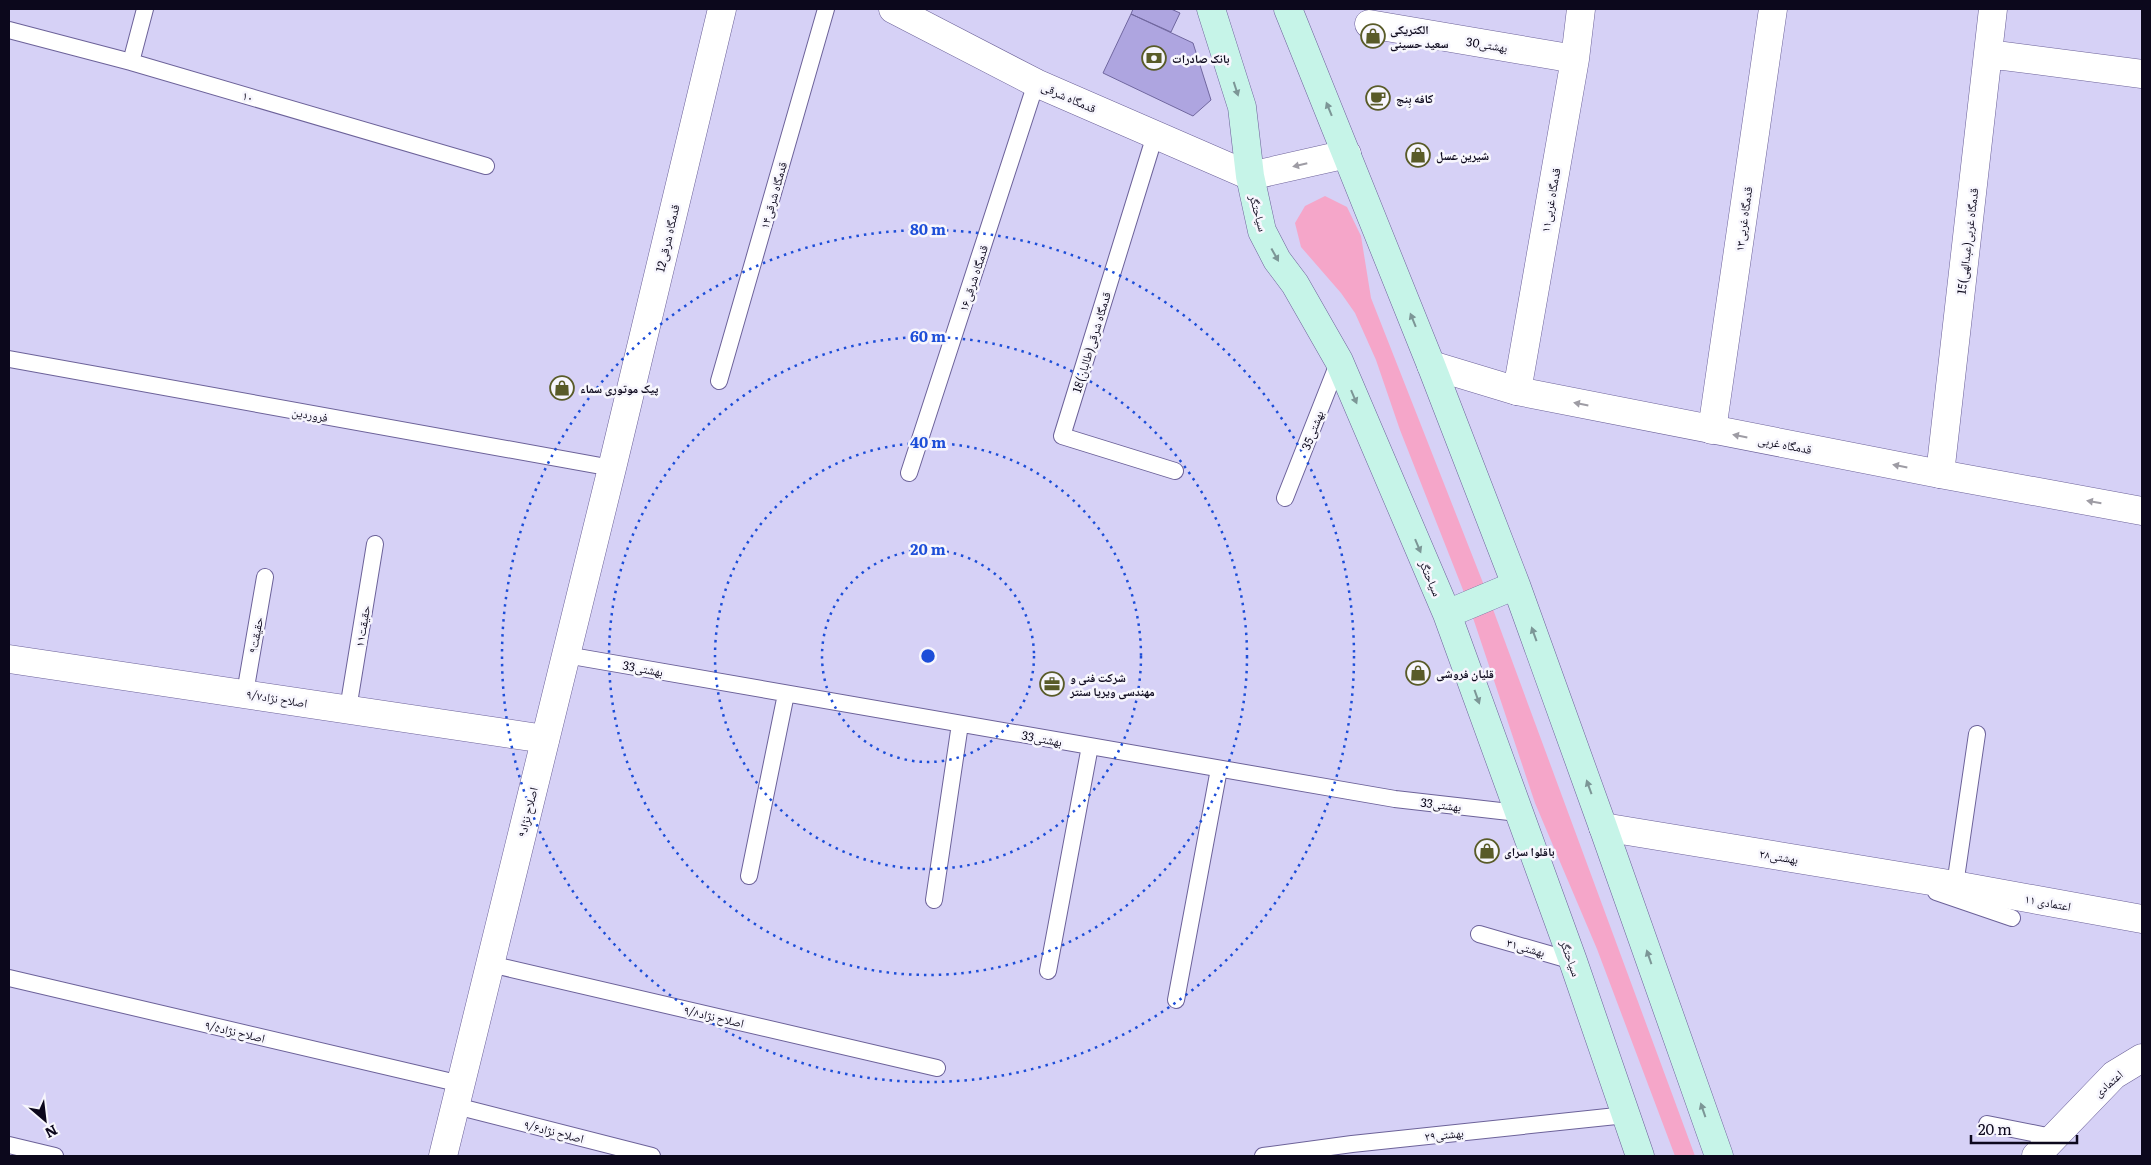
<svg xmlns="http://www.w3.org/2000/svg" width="2151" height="1165" viewBox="0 0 2151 1165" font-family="Literata,'Noto Naskh Arabic',serif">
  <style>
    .green { fill: #f5a6c9 }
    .building { fill: #aea5e0; stroke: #70679f }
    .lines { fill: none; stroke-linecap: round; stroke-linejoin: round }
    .service-casing { stroke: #6c6299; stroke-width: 18 }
    .minor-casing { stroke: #6c6299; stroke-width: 29 }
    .tertiary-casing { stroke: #6c6299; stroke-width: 29 }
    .secondary-casing { stroke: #6c6299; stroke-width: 29 }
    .service { stroke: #fff; stroke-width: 16 }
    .minor { stroke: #fff; stroke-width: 28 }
    .tertiary { stroke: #fff; stroke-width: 28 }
    .secondary { stroke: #c6f4e8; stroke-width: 28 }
    .oneway { fill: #7c9696 }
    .oneway2 { fill: #9e9ca4 }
    .ring { fill: none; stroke: #1d4ed8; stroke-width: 2.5; stroke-dasharray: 2.5 5 }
    .labels { text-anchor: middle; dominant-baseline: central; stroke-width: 5; stroke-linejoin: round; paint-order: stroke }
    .poi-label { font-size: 12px; font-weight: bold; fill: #0c081c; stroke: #f7f6fd; text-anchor: start }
    .street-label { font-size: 12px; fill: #0c081c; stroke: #f7f6fd }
    .centre { fill: #1d4ed8; stroke: #f7f6fd; stroke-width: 2.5 }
    .ring-label { font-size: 15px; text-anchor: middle; font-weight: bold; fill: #1d4ed8; stroke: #f7f6fd; stroke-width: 5; stroke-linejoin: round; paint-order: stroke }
  </style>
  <rect width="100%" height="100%" fill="#d6d1f6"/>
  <path class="green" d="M 1325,196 L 1347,207 L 1361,236 L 1371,298 L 1487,593 L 1695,1156 L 1675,1156 L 1597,949 L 1535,803 L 1467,600 L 1400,430 L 1376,360 L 1355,313 L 1341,293 L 1301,247 L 1295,223 L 1305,206 Z"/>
  <path class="building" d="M 1133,9 L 1171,9 L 1180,13 L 1171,32 L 1131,14 Z
    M 1131,14 L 1193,43 L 1211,100 L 1193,116 L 1103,73 Z"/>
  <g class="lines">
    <g class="service-casing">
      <path id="service" d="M 9,30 L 131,62 L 486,166
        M 131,62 L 145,9
        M 1155,135 L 1062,436 L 1175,471
        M 9,359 L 612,468
        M 719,381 L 826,9
        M 909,473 L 1036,83
        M 1285,498 L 1339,361
        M 566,655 L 1395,799 L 1518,813
        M 245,693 L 265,577
        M 348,709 L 375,544
        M 749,876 L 786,694
        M 1955,885 L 1977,734
        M 1936,892 L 2012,918
        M 934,900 L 960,724
        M 1479,934 L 1573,961
        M 490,964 L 937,1068
        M 1048,971 L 1090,746
        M 9,978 L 461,1084
        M 1176,1000 L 1219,769
        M 456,1106 L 652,1156
        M 1987,1124 L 2052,1137
        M 9,1145 L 55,1156
        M 1263,1156 L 1352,1144 L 1626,1115"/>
    </g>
    <g class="minor-casing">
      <path id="minor" d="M 1369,24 L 1575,59
        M 1988,54 L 2142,74
        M 1517,391 L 1575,59 L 1581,9
        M 1712,430 L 1773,9
        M 1940,474 L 1993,9
        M 9,659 L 545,739
        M 1603,827 L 1955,885 L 2142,919"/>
    </g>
    <g class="tertiary-casing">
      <path id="tertiary" d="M 893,9 L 1036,83 L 1250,176 L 1347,154
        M 1431,365 L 1517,391 L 1940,474 L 2142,511
        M 443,1156 L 612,468 L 722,9
        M 2036,1156 L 2114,1075 L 2142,1058"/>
    </g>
    <g class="secondary-casing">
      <path id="secondary" d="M 1211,9 L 1242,107 L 1250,176 L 1262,231 L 1277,260 L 1295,284 L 1339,361 L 1447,614 L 1573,961 L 1640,1156
        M 1288,9 L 1431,365 L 1516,585 L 1603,827 L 1719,1156
        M 1447,614 L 1516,585"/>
    </g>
    <use href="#service" class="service"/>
    <use href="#minor" class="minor"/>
    <use href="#tertiary" class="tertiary"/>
    <use href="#secondary" class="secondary"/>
  </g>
  <defs><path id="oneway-solid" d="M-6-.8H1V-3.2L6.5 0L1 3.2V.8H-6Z" transform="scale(1.25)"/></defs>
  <g class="oneway">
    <use href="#oneway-solid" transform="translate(1236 89) rotate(72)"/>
    <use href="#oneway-solid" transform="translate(1329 109) rotate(-112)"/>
    <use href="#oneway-solid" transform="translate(1275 255) rotate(61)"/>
    <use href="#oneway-solid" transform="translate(1413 320) rotate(-112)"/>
    <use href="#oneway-solid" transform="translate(1354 397) rotate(67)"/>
    <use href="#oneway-solid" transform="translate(1418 546) rotate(67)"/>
    <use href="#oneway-solid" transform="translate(1534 634) rotate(-110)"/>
    <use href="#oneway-solid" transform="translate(1477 697) rotate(70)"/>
    <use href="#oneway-solid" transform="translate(1589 787) rotate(-110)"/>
    <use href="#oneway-solid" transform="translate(1649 957) rotate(-109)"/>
    <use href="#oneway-solid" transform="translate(1703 1110) rotate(-109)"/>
  </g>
  <g class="oneway2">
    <use href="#oneway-solid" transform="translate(1300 165) rotate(167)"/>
    <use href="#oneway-solid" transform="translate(1581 404) rotate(-169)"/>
    <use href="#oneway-solid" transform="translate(1740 436) rotate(-169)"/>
    <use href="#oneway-solid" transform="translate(1900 466) rotate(-169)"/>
    <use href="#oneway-solid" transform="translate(2094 502) rotate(-170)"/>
  </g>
  <g class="ring">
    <circle cx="928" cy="656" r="106"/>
    <circle cx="928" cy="656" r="213"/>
    <circle cx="928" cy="656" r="319"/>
    <circle cx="928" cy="656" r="426"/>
  </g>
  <defs>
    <g id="shop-ring" transform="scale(1.25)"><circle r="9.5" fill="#f7f6fd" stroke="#595b28" stroke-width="1.5"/><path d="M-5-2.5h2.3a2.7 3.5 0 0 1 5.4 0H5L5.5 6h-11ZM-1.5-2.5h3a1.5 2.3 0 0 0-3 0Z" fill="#595b28"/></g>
    <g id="bank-ring" transform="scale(1.25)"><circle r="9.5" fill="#f7f6fd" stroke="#595b28" stroke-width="1.5"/><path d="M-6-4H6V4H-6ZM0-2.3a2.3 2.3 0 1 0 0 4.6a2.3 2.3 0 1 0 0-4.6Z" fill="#595b28"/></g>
    <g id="cafe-ring" transform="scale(1.25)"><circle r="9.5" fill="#f7f6fd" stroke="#595b28" stroke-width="1.5"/><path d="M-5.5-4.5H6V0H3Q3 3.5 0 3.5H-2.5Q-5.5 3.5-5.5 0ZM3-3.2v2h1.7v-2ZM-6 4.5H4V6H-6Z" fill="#595b28"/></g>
    <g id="office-ring" transform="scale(1.25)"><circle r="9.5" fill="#f7f6fd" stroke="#595b28" stroke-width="1.5"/><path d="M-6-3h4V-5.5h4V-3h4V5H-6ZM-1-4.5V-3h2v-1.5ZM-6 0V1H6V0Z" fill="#595b28"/></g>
  </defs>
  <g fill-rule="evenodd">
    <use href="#shop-ring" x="1373" y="36"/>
    <use href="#bank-ring" x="1154" y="58"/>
    <use href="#cafe-ring" x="1378" y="98"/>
    <use href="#shop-ring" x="1418" y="155"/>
    <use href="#shop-ring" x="562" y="388"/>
    <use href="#shop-ring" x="1418" y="673"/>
    <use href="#office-ring" x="1052" y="684"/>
    <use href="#shop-ring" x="1487" y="851"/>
  </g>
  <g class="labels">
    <g class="poi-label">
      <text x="1390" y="29">الکتریکی<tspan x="1390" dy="14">سعید حسینی</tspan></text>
      <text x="1172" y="58">بانک صادرات</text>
      <text x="1396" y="98">کافه بِنج</text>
      <text x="1436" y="155">شیرین عسل</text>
      <text x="580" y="388">پیک موتوری سماء</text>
      <text x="1436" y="673">قلیان فروشی</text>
      <text x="1070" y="677">شرکت فنی و<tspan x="1070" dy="14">مهندسی ویریا سنتر</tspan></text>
      <text x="1504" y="851">باقلوا سرای</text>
    </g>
    <g class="street-label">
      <text transform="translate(1487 44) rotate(9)">30بهشتی</text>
      <text transform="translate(248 96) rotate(16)">۱۰</text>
      <text transform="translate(1069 97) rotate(24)">قدمگاه شرقی</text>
      <text transform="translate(773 195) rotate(-74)">قدمگاه شرقی۱۴</text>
      <text transform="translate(1550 200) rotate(-80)">قدمگاه غربی۱۱</text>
      <text transform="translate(1259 213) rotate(75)">سیاحتگر</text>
      <text transform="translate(1743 219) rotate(-82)">قدمگاه غربی۱۳</text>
      <text transform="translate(667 238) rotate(-77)">12قدمگاه شرقی</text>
      <text transform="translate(1967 241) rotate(-83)">15قدمگاه غربی(عبدالهی)</text>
      <text transform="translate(973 278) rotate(-72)">قدمگاه شرقی۱۶</text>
      <text transform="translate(1091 342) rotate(-73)">18قدمگاه شرقی(طالبان)</text>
      <text transform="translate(310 414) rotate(10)">فروردین</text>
      <text transform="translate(1312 430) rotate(-69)">بهشتی35</text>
      <text transform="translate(1785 444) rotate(11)">قدمگاه غربی</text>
      <text transform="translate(1431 578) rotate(67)">سیاحتگر</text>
      <text transform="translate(362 626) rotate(-81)">حقیقت۱۱</text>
      <text transform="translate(255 635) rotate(-80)">حقیقت۹</text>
      <text transform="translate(643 668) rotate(10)">33بهشتی</text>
      <text transform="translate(277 698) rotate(9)">اصلاح نژاد۹/۷</text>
      <text transform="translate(1042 738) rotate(10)">33بهشتی</text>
      <text transform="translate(1441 804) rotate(7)">33بهشتی</text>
      <text transform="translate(527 812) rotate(-76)">اصلاح نژاد۹</text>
      <text transform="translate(1779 856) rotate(9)">۲۸بهشتی</text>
      <text transform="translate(2048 902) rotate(10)">۱۱ اعتمادی</text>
      <text transform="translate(1526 947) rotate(16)">بهشتی۳۱</text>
      <text transform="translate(1571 958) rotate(70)">سیاحتگر</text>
      <text transform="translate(714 1016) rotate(13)">اصلاح نژاد۹/۸</text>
      <text transform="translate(235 1031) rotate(13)">اصلاح نژاد۹/۵</text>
      <text transform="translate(2108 1083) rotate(-41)">اعتمادی</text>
      <text transform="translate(554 1131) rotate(14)">اصلاح نژاد۹/۶</text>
      <text transform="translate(1444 1134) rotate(-6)">۲۹بهشتی</text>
    </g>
  </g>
  <circle cx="928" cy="656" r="8" class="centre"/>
  <g class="ring-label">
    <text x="928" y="235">80 m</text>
    <text x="928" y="342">60 m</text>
    <text x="928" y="448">40 m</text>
    <text x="928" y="555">20 m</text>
  </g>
  <rect width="2151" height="1165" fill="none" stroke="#0c081c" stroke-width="20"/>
  <g transform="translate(45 1120) rotate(152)" stroke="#f7f6fd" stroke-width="4" paint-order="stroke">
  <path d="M0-4L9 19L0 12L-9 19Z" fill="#0c081c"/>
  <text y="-8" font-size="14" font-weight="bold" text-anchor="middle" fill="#0c081c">N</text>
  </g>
  <path d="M1971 1135v8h106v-8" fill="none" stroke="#0c081c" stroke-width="2.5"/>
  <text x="1978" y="1135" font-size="15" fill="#0c081c" stroke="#f7f6fd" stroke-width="4" paint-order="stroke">20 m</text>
</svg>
